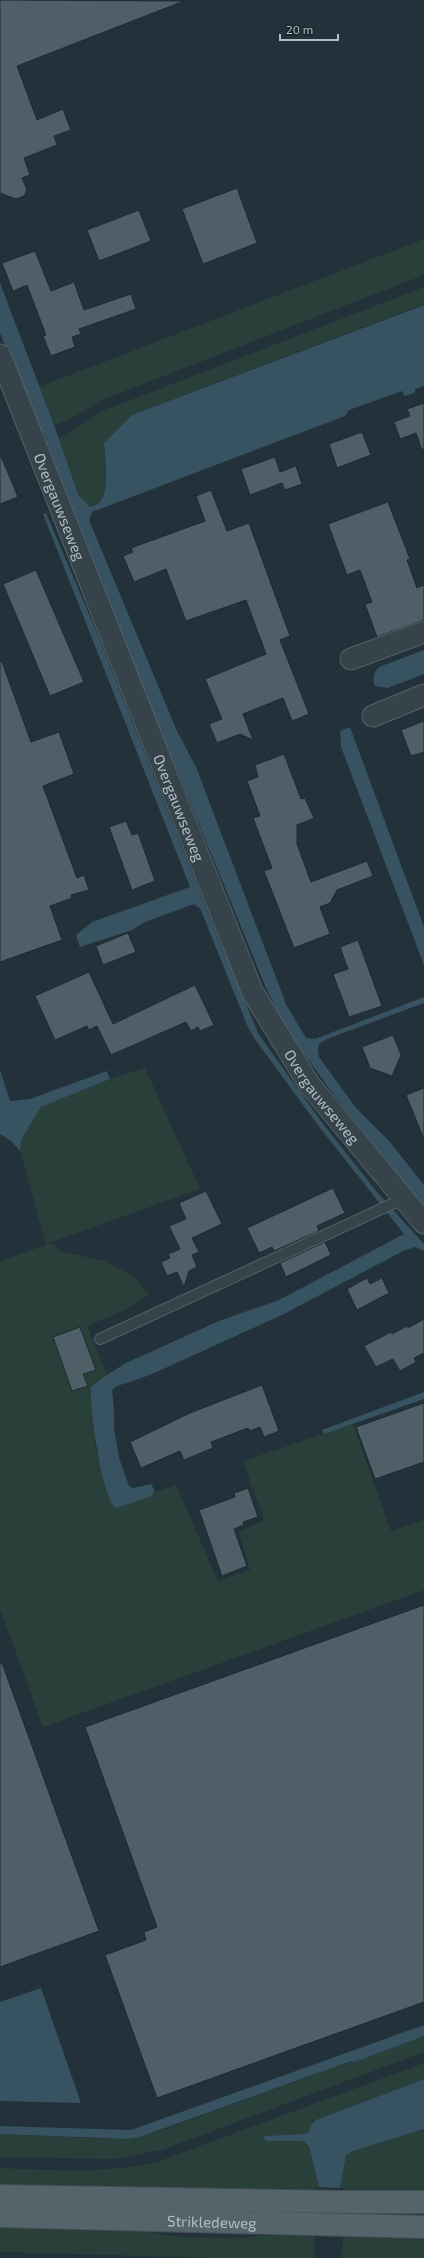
<svg xmlns="http://www.w3.org/2000/svg" width="424" height="2258" viewBox="0 0 424 2258" font-family="'Exo 2',sans-serif">
  <style>
    .green { fill: #283f3a }
    .water { fill: #375260 }
    .pier { fill: #23323a }
    .building { fill: #4e5f68; stroke: #1e2a31 }
    .lines { fill: none; stroke-linecap: round; stroke-linejoin: round }
    .service-casing { stroke: #556168; stroke-width: 12 }
    .minor-casing { stroke: #556168; stroke-width: 23 }
    .primary-casing { stroke: #434f56; stroke-width: 24 }
    .service { stroke: #37434a; stroke-width: 10 }
    .minor { stroke: #37434a; stroke-width: 21 }
    .primary { stroke: #55636a; stroke-width: 22 }
    .labels { text-anchor: middle; dominant-baseline: central; stroke-width: 3; stroke-linejoin: round; paint-order: stroke }
    .street-label { font-size: 15px; fill: #b2bec6; stroke: #1c282f }
  </style>
  <rect width="100%" height="100%" fill="#23323a"/>
  <path class="green" d="M 424,239 L 424,275 L 102,400 L 69,420 L 54,425 L 39,387 Z
    M 424,287 L 424,304 L 132,415 L 104,443 C 105,461 113,503 89,507 L 78,494 L 58,440 L 102,411 Z
    M 145,1068 L 200,1189 L 46,1244 L 20,1151 L 21,1140 L 41,1107 L 110,1079 Z
    M 51,1243 L 60,1251 L 104,1261 L 135,1277 L 149,1295 L 125,1310 L 87,1326 L 107,1375 L 102,1378 L 95,1446 L 113,1506 L 176,1485 L 218,1581 L 250,1570 L 239,1532 L 264,1520 L 243,1461 L 353,1424 L 391,1531 L 424,1520 L 424,1590 L 43,1727 L 0,1609 L 0,1261 Z
    M 424,2036 L 424,2052 L 162,2150 L 113,2159 L 0,2157 L 0,2134 L 110,2139 L 154,2133 L 351,2061 L 355,2062 Z
    M 424,2063 L 424,2079 L 316,2120 L 311,2125 L 310,2131 L 306,2134 L 265,2136 L 268,2141 L 303,2141 L 308,2144 L 319,2187 L 315,2187 L 314,2197 L 0,2187 L 0,2168 C 52,2170 106,2174 157,2162 Z
    M 424,2129 L 424,2190 L 343,2197 L 344,2188 L 340,2188 L 346,2156 L 353,2151 Z
    M 355,2210 L 424,2210 L 424,2219 L 354,2218 Z
    M 0,2222 L 106,2225 L 179,2237 L 242,2238 L 301,2229 L 314,2230 L 314,2258 L 210,2258 L 0,2252 Z
    M 343,2230 L 424,2239 L 424,2258 L 342,2258 Z"/>
  <path class="water" d="M 0,283 L 54,425 L 78,494 L 90,507 C 113,503 105,461 104,443 L 132,415 L 424,305 L 424,386 L 415,389 L 415,393 L 404,396 L 402,391 L 349,410 L 345,416 L 92,512 L 89,520 L 177,731 L 196,767 L 286,1004 L 306,1038 L 315,1039 L 424,997 L 424,1003 L 327,1039 L 319,1044 L 318,1050 L 319,1057 L 356,1108 L 389,1141 L 424,1185 L 424,1208 L 333,1094 L 302,1051 L 285,1026 L 266,988 L 46,450 C 49,441 44,431 37,426 L 0,333 Z
    M 46,513 L 98,635 L 217,935 L 259,1035 L 324,1125 L 377,1192 L 424,1244 L 424,1251 L 415,1247 L 403,1251 L 284,1314 L 150,1375 L 117,1386 L 112,1390 L 114,1409 L 114,1429 L 119,1458 L 129,1486 L 133,1488 L 151,1484 L 155,1491 L 150,1497 L 116,1508 C 102,1499 89,1406 91,1387 L 102,1378 L 126,1363 L 219,1321 L 279,1300 L 404,1234 L 320,1128 L 254,1038 L 247,1025 L 200,908 L 194,904 L 145,922 L 132,930 L 80,947 L 76,935 L 92,922 L 190,887 L 43,514 Z
    M 424,650 L 424,674 L 388,688 L 375,686 C 372,678 373,674 379,667 Z
    M 350,727 L 424,927 L 424,965 L 341,747 L 340,731 Z
    M 0,1070 L 10,1101 L 30,1099 L 107,1071 L 110,1079 L 41,1107 L 21,1140 L 20,1151 L 11,1141 L 0,1134 Z
    M 424,1392 L 424,1399 L 324,1434 L 322,1430 Z
    M 41,1988 L 81,2103 L 0,2101 L 0,2002 Z
    M 424,2025 L 424,2036 L 355,2062 L 351,2061 L 140,2137 L 128,2139 L 0,2134 L 0,2126 L 131,2130 Z
    M 424,2079 L 424,2129 L 353,2151 L 346,2156 L 340,2188 L 319,2258 L 319,2187 L 309,2146 L 303,2141 L 268,2141 L 263,2139 L 265,2136 L 306,2134 L 309,2131 L 311,2125 L 316,2120 Z"/>
  <path class="pier" d="M 317,2187 L 342,2188 L 339,2258 L 317,2258 Z"/>
  <path class="building" d="M 0,0 L 184,1 L 17,66 L 37,120 L 63,109 L 71,130 L 54,136 L 57,145 L 24,158 L 30,175 L 22,178 L 27,190 L 24,196 L 16,199 L 0,193 Z
    M 237,188 L 257,243 L 203,264 L 182,209 Z
    M 139,210 L 151,241 L 99,261 L 87,230 Z
    M 35,251 L 51,291 L 74,282 L 84,310 L 131,294 L 136,309 L 79,329 L 81,334 L 72,337 L 75,347 L 51,356 L 43,336 L 46,335 L 27,285 L 13,291 L 2,263 Z
    M 424,403 L 424,449 L 422,450 L 416,433 L 400,439 L 394,422 L 410,416 L 407,409 Z
    M 362,432 L 371,455 L 337,468 L 329,444 Z
    M 0,454 L 18,497 L 0,504 Z
    M 275,457 L 280,472 L 296,466 L 302,484 L 285,490 L 282,483 L 250,495 L 241,469 Z
    M 211,490 L 227,531 L 249,523 L 290,636 L 280,640 L 309,714 L 292,721 L 283,698 L 243,714 L 253,740 L 240,734 L 217,743 L 209,724 L 222,719 L 205,679 L 266,654 L 246,600 L 186,621 L 166,569 L 134,582 L 123,556 L 133,552 L 131,548 L 205,521 L 196,496 Z
    M 388,502 L 410,559 L 407,560 L 417,588 L 424,585 L 424,620 L 377,637 L 365,604 L 372,602 L 360,570 L 347,575 L 328,524 Z
    M 36,570 L 84,682 L 50,696 L 3,584 Z
    M 0,662 L 2,662 L 31,742 L 59,732 L 74,774 L 43,786 L 77,878 L 84,875 L 89,890 L 71,895 L 72,898 L 50,906 L 62,940 L 0,962 Z
    M 424,721 L 424,752 L 411,756 L 401,730 Z
    M 284,754 L 301,799 L 305,798 L 314,818 L 297,825 L 297,844 L 311,882 L 367,861 L 373,876 L 337,890 L 330,903 L 320,907 L 330,934 L 294,948 L 264,871 L 272,868 L 253,818 L 260,816 L 247,781 L 258,777 L 255,765 Z
    M 126,821 L 132,835 L 138,833 L 155,881 L 132,890 L 109,827 Z
    M 128,933 L 136,952 L 103,965 L 96,946 Z
    M 358,940 L 382,1006 L 349,1017 L 333,974 L 348,969 L 340,947 Z
    M 89,972 L 113,1024 L 195,985 L 214,1025 L 200,1031 L 198,1027 L 191,1031 L 186,1022 L 111,1055 L 97,1026 L 89,1030 L 87,1026 L 55,1040 L 35,996 Z
    M 393,1035 L 401,1055 L 392,1076 L 370,1068 L 362,1047 Z
    M 424,1088 L 424,1137 L 423,1137 L 406,1095 Z
    M 333,1188 L 345,1213 L 317,1226 L 319,1231 L 274,1251 L 272,1247 L 259,1253 L 247,1228 Z
    M 206,1191 L 222,1224 L 192,1238 L 199,1252 L 192,1255 L 197,1267 L 189,1271 L 184,1287 L 177,1272 L 167,1276 L 161,1262 L 170,1258 L 168,1254 L 180,1249 L 169,1226 L 186,1219 L 179,1203 Z
    M 325,1242 L 331,1255 L 286,1277 L 280,1263 Z
    M 367,1278 L 370,1284 L 382,1278 L 389,1293 L 357,1310 L 347,1289 Z
    M 424,1319 L 424,1353 L 414,1358 L 416,1362 L 400,1371 L 393,1359 L 376,1367 L 364,1346 L 391,1332 L 392,1334 L 407,1326 L 408,1328 Z
    M 80,1327 L 96,1370 L 83,1374 L 88,1386 L 72,1391 L 53,1337 Z
    M 262,1385 L 279,1431 L 264,1437 L 260,1427 L 250,1431 L 248,1428 L 211,1442 L 213,1448 L 184,1460 L 180,1451 L 141,1468 L 130,1442 L 190,1413 Z
    M 424,1403 L 424,1462 L 375,1479 L 356,1427 Z
    M 248,1488 L 258,1517 L 243,1522 L 244,1525 L 234,1529 L 247,1566 L 222,1576 L 199,1510 L 235,1497 L 234,1493 Z
    M 424,1605 L 424,2002 L 157,2098 L 105,1955 L 146,1940 L 144,1932 L 157,1927 L 85,1727 Z
    M 2,1663 L 99,1931 L 0,1967 L 0,1664 Z"/>
  <g class="lines">
    <g class="service-casing">
      <path id="service" d="M 100,1339 L 403,1199"/>
    </g>
    <g class="minor-casing">
      <g id="minor">
        <path id="s1" d="M 0,355 L 252,991 L 309,1084 L 424,1223"/>
        <path d="M 351,659 L 424,632"/>
        <path d="M 373,716 L 424,695"/>
      </g>
    </g>
    <g class="primary-casing">
      <g id="primary">
        <path d="M 0,2196 L 343,2202 L 424,2202"/>
        <path id="s2" d="M 0,2216 L 424,2227"/>
      </g>
    </g>
    <use href="#service" class="service"/>
    <use href="#minor" class="minor"/>
    <use href="#primary" class="primary"/>
  </g>
  <g class="labels">
    <g class="street-label">
      <text stroke="none"><textPath href="#s1" startOffset="163">Overgauwseweg</textPath></text>
      <text stroke="none"><textPath href="#s1" startOffset="487">Overgauwseweg</textPath></text>
      <text stroke="none"><textPath href="#s1" startOffset="811">Overgauwseweg</textPath></text>
      <text stroke="none"><textPath href="#s2" startOffset="212">Strikledeweg</textPath></text>
    </g>
  </g>
  <path d="M280 34v6h58v-6" fill="none" stroke="#b2bec6" stroke-width="2"/>
  <text x="286" y="34" font-size="12" fill="#b2bec6" stroke="#1c282f" stroke-width="3" paint-order="stroke">20 m</text>
</svg>
